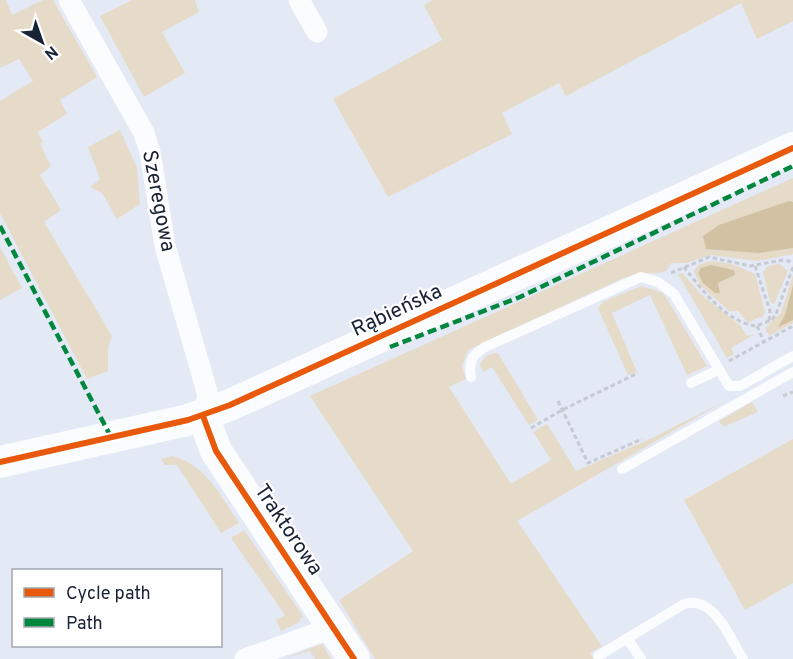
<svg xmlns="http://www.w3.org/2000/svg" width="793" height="659" viewBox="0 0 793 659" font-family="Overpass,sans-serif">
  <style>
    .green { fill: #e6dbc8 }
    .forest { fill: #d2c2a4 }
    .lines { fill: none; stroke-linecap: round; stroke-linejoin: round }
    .path { stroke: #c7cad0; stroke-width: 3; stroke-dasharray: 4.5 3; stroke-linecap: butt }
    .lane { stroke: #fbfcfe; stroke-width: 10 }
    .street { stroke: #fbfcfe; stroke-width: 21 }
    .secondary { stroke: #fbfcfe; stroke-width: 32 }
    .quiet { stroke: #00873e; stroke-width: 4.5; stroke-dasharray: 9 4.5; stroke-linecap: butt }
    .cycleway-casing { stroke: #fff; stroke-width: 10 }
    .cycleway { stroke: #e8590c; stroke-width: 6 }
    .labels { text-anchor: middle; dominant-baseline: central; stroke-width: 4.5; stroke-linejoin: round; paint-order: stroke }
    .street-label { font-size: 21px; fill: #182235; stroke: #fff }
  </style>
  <rect width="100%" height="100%" fill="#e3e9f5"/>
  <path class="green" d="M 0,0 L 6,0 L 12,15 L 43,0 L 53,0 L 97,77 L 60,100 L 67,114 L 38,132 L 43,142 L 40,144 L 51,166 L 40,175 L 61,210 L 44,222 L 112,336 L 108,348 L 108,371 L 87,379 L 0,213 L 0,101 L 33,81 L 19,59 L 0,68 Z
    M 132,0 L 195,0 L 199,12 L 162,32 L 185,73 L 144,97 L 100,16 Z
    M 433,0 L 793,0 L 793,21 L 757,39 L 741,3 L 566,96 L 559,83 L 502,113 L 512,134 L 388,197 L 333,99 L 442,40 L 424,5 Z
    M 120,130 L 137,168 L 140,204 L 117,219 L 102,193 L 90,187 L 100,179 L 88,147 Z
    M 793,178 L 793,254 L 758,261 L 710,255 L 686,263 L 671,263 C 664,278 655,272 641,273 C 634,274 627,277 621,279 L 468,350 L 462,366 L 466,379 L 449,387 L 511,484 L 551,460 L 533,432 L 547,424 L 576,471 L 652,438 L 725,401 L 517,521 L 602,646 L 590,653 L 594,659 L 375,659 L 339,600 L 413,551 L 310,396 Z
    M 0,247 L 22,288 L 0,300 Z
    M 713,261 L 732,264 L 755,274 L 765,312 L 762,318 L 759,317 L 748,323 L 738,311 L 729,311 L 700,285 L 694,272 C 697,263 704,263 713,261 Z
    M 779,264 L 788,271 L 774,304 L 770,302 L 763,272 L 768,266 Z
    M 682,273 L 703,296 L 740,325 L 747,336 L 755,334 L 731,348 L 734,354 L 727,358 L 678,274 Z
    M 793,275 L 793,323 L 769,336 L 765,328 L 781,313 Z
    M 641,286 L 661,292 L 666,297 L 707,366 L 687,375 L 650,295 L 612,313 L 637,372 L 628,375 L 598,308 L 603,302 Z
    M 498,353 L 538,420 L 529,425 L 492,367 L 483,372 L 480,365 C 483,357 489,353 498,353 Z
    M 752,402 L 758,412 L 723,427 L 719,421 Z
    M 793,439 L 793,583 L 745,610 L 684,500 Z
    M 173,456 C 207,466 220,495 239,523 L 221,533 L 177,465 L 165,465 L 161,459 Z
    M 244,530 L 303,616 L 298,623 L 281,631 L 276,620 L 285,615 L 231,538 Z
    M 322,644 L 331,659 L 315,659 L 310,651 L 283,659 Z"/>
  <path class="forest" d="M 789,201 L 793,202 L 793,248 L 759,253 L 706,249 L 703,236 L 719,225 Z
    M 711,265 L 734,270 L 735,275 L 718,283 L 720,293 L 715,293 L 703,283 L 698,273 L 701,268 Z
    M 793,285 L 793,320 L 778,327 L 785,315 Z"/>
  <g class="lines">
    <path class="path" d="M 755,266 L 770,311 L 769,321
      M 684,267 C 701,289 726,322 756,326 L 772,320 L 776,314 L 793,267
      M 671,273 L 709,257 L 750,266 L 783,260 L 793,262
      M 757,326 L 764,342
      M 729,361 L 793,326
      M 783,396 L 793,392
      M 558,401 L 588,463 L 642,439
      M 531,428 L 562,410 L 638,373"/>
    <path class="lane" d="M 471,377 C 469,361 471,356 485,347 L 641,277 L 658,282 L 674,294 L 729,386 L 740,386 L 793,356
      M 691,383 L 718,370
      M 622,469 L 793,372
      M 627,638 L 641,659
      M 598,656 L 684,604 C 714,595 730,638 743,659"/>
    <path class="street" d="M 69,0 L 144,133 L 150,152 L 165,246 L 208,395 L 203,416
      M 299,0 L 317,32
      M 245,659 L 318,633 L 331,625"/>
    <path class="secondary" d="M 203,416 L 216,451 L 354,659
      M 0,462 L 188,420 L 230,405 L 793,148"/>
    <path class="quiet" d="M 0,226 L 111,437
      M 390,347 L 520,297 L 793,166"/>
    <g class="cycleway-casing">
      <path id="cycleway" d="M 203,416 L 216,451 L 354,659
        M 0,462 L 188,420 L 230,405 L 793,148"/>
    </g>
    <use href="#cycleway" class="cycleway"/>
  </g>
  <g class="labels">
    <g class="street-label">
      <text transform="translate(158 201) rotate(79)">Szeregowa</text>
      <text transform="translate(397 311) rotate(-25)">Rąbieńska</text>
      <text transform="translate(288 530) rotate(56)">Traktorowa</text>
    </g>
  </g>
  <rect x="12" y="569" width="210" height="78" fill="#ffffff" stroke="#a3a7ae" stroke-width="1.5"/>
  <rect x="24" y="588" width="30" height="9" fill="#e8590c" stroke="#a3a7ae" stroke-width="1.5"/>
  <text x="66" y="599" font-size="18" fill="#182235">Cycle path</text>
  <rect x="24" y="618" width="30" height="9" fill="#00873e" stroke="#a3a7ae" stroke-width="1.5"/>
  <text x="66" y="629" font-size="18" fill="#182235">Path</text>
  <g transform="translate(42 42) rotate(140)" stroke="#ffffff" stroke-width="4.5" paint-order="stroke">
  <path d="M0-4.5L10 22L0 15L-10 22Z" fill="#182235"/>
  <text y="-9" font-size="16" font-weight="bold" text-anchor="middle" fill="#182235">N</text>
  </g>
</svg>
